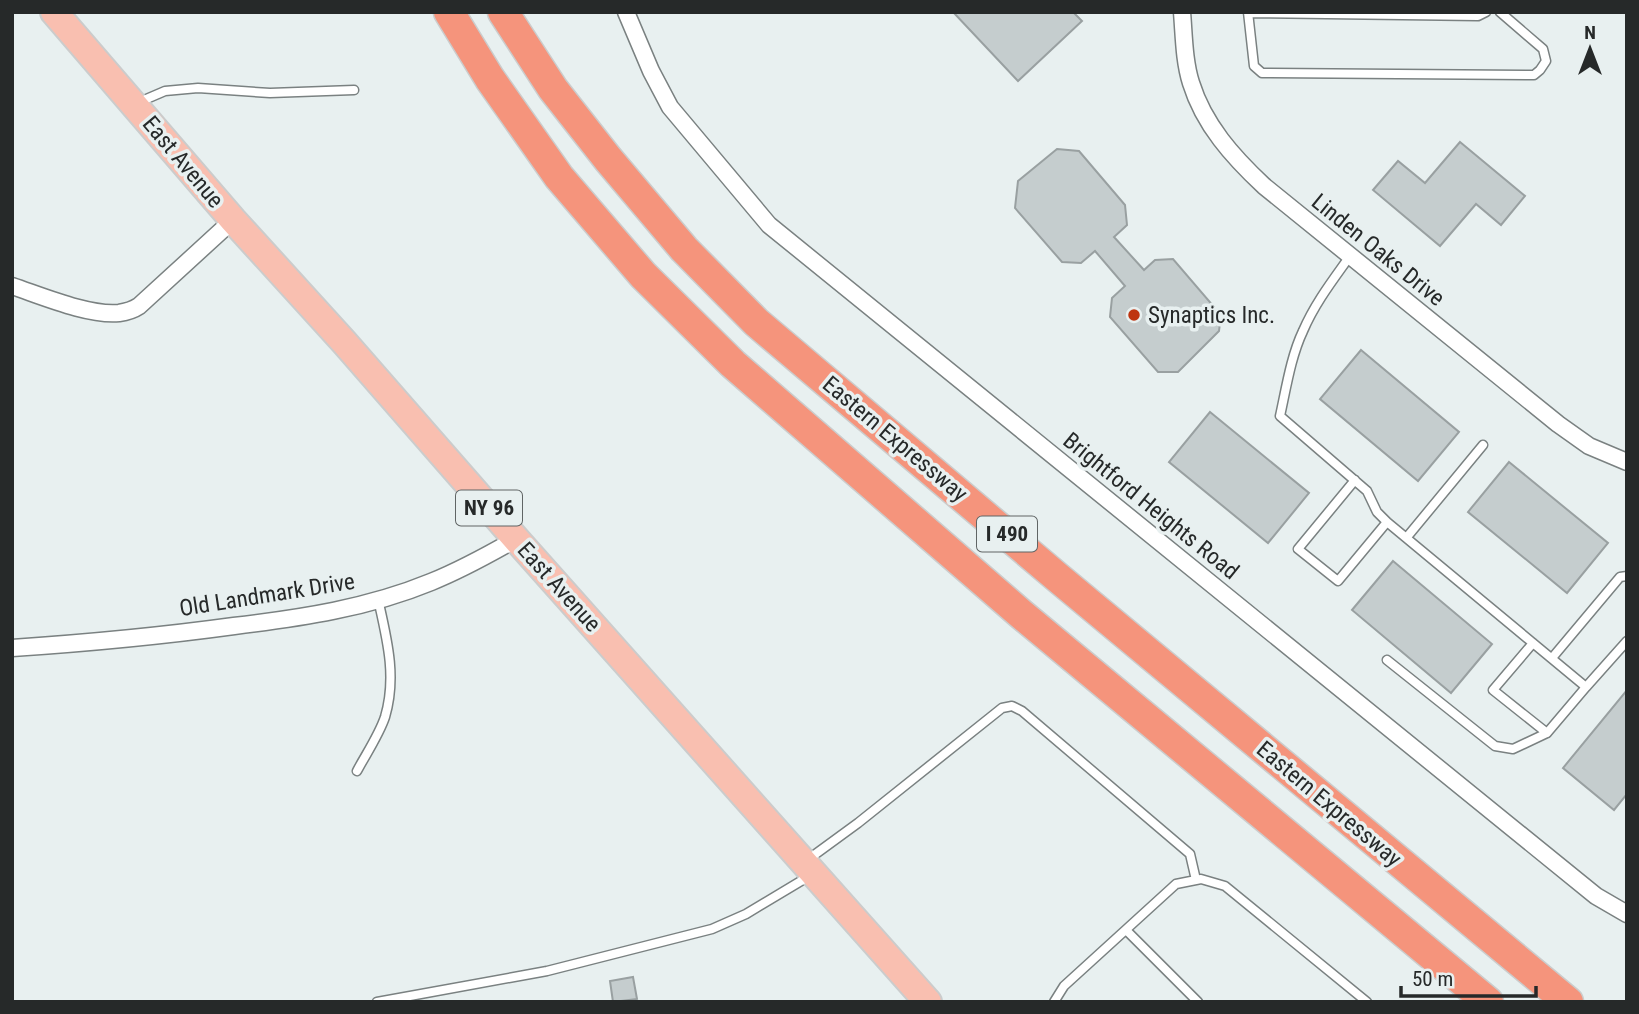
<svg xmlns="http://www.w3.org/2000/svg" width="1639" height="1014" viewBox="0 0 1639 1014" font-family="'Roboto Condensed',sans-serif">
  <style>
    .building { fill: #c5cdce; stroke: #99a0a1; stroke-width: 2 }
    .lines { fill: none; stroke-linecap: round; stroke-linejoin: round }
    .lane-casing { stroke: #7a8181; stroke-width: 11 }
    .street-casing { stroke: #7a8181; stroke-width: 19 }
    .primary-casing { stroke: #cbcccc; stroke-width: 30 }
    .highway-casing { stroke: #cbcccc; stroke-width: 33 }
    .lane { stroke: #fff; stroke-width: 8 }
    .street { stroke: #fff; stroke-width: 16 }
    .primary { stroke: #f9bfb0; stroke-width: 26 }
    .highway { stroke: #f5947c; stroke-width: 30 }
    .poi-dot { fill: #be3410; stroke: #e8f0f0; stroke-width: 2.5 }
    .labels { text-anchor: middle; dominant-baseline: central; stroke-width: 7; stroke-linejoin: round; paint-order: stroke }
    .shield { fill: #e8f0f0; stroke: #606565; stroke-width: 2 }
    .shield-label { font-size: 21px; font-weight: bold; fill: #262929 }
    .street-label { font-size: 23px; fill: #262929; stroke: #e8f0f0 }
    .poi-label { font-size: 23px; fill: #262929; stroke: #e8f0f0; text-anchor: start }
  </style>
  <rect width="100%" height="100%" fill="#e8f0f0"/>
  <path class="building" d="M 953,12 L 1073,12 L 1082,21 L 1018,81 Z
    M 1460,142 L 1525,196 L 1501,225 L 1476,204 L 1440,246 L 1373,190 L 1398,161 L 1425,183 Z
    M 1057,149 L 1079,151 L 1125,205 L 1127,225 L 1114,237 L 1144,270 L 1155,260 L 1173,259 L 1221,315 L 1219,331 L 1178,372 L 1158,372 L 1110,317 L 1112,298 L 1125,286 L 1095,251 L 1081,263 L 1062,262 L 1015,208 L 1018,181 Z
    M 1361,350 L 1459,432 L 1418,481 L 1320,399 Z
    M 1210,412 L 1309,493 L 1268,543 L 1169,462 Z
    M 1509,462 L 1608,543 L 1567,593 L 1468,512 Z
    M 1393,561 L 1492,644 L 1451,693 L 1352,610 Z
    M 1627,690 L 1627,794 L 1614,810 L 1563,768 Z
    M 633,977 L 637,999 L 613,1002 L 610,981 Z"/>
  <g class="lines">
    <g class="lane-casing">
      <path id="lane" d="M 1248,12 L 1254,66 L 1262,73 L 1534,75 L 1540,70 L 1546,61 L 1543,49 L 1500,12
        M 1248,13 L 1478,16 L 1486,12
        M 137,103 L 165,91 L 198,88 L 270,93 L 354,90
        M 1350,256 C 1333,280 1315,303 1303,331 C 1291,356 1286,389 1280,416 L 1367,491 L 1377,512 L 1387,522 L 1586,687 L 1547,733 L 1513,749 L 1495,746 L 1387,660
        M 1355,480 L 1298,549 L 1338,581 L 1387,522
        M 1407,537 L 1483,445
        M 1533,643 L 1493,690 L 1547,733
        M 1552,658 L 1620,577 L 1627,576
        M 1586,687 L 1627,641
        M 357,771 C 366,754 379,735 385,717 C 397,677 387,639 378,599
        M 806,861 L 858,823 L 1002,708 L 1012,706 L 1022,711 L 1190,854 L 1196,880
        M 1126,930 L 1198,1002
        M 377,1002 L 547,971 L 712,929 L 746,914 L 811,875
        M 1054,1002 L 1064,986 L 1176,884 L 1201,879 L 1225,886 L 1367,1002"/>
    </g>
    <g class="street-casing">
      <path id="street" d="M 626,12 L 651,71 L 670,107 L 769,225 L 1596,896 L 1627,914
        M 1182,12 C 1184,36 1184,61 1191,83 C 1204,125 1233,157 1264,186 L 1558,424 L 1589,446 L 1627,462
        M 12,286 C 42,296 89,316 119,313 C 126,312 133,310 139,306 L 233,220
        M 12,648 C 86,643 161,636 234,626 C 301,618 368,608 431,582 C 461,570 488,555 516,539"/>
    </g>
    <g class="primary-casing">
      <path id="primary" d="M 54,12 L 233,220 L 344,342 L 516,539 L 928,1002"/>
    </g>
    <g class="highway-casing">
      <path id="highway" d="M 449,12 L 490,79 L 559,177 L 643,275 L 733,364 L 1021,614 L 1488,1002
        M 503,12 L 553,89 L 608,159 L 684,249 L 756,322 L 1057,577 L 1568,1002"/>
    </g>
    <use href="#lane" class="lane"/>
    <use href="#street" class="street"/>
    <use href="#primary" class="primary"/>
    <use href="#highway" class="highway"/>
  </g>
  <circle class="poi-dot" cx="1134" cy="315" r="7"/>
  <g class="labels">
    <g class="shield">
      <rect x="456" y="490.5" width="66" height="35" rx="5"/>
      <rect x="977" y="516.5" width="60" height="35" rx="5"/>
    </g>
    <g class="shield-label">
      <text x="489" y="508">NY 96</text>
      <text x="1007" y="534">I 490</text>
    </g>
    <g class="street-label">
      <text transform="translate(183 162) rotate(50)">East Avenue</text>
      <text transform="translate(1378 250) rotate(39)">Linden Oaks Drive</text>
      <text transform="translate(895 439) rotate(40)">Eastern Expressway</text>
      <text transform="translate(1151 506) rotate(39)">Brightford Heights Road</text>
      <text transform="translate(559 587) rotate(48)">East Avenue</text>
      <text transform="translate(267 595) rotate(-9)">Old Landmark Drive</text>
      <text transform="translate(1329 804) rotate(40)">Eastern Expressway</text>
    </g>
    <g class="poi-label">
      <text x="1148" y="315">Synaptics Inc.</text>
    </g>
  </g>
  <rect width="1639" height="1014" fill="none" stroke="#262929" stroke-width="28"/>
  <g transform="translate(1590 49)" stroke="#e8f0f0" stroke-width="5" paint-order="stroke">
  <path d="M0-5L12 26L0 18L-12 26Z" fill="#262929"/>
  <text y="-10" font-size="19" font-weight="bold" text-anchor="middle" fill="#262929">N</text>
  </g>
  <path d="M1401 986v10h135v-10" fill="none" stroke="#262929" stroke-width="3.5"/>
  <text x="1412" y="986" font-size="21" fill="#262929" stroke="#e8f0f0" stroke-width="5" paint-order="stroke">50 m</text>
</svg>
